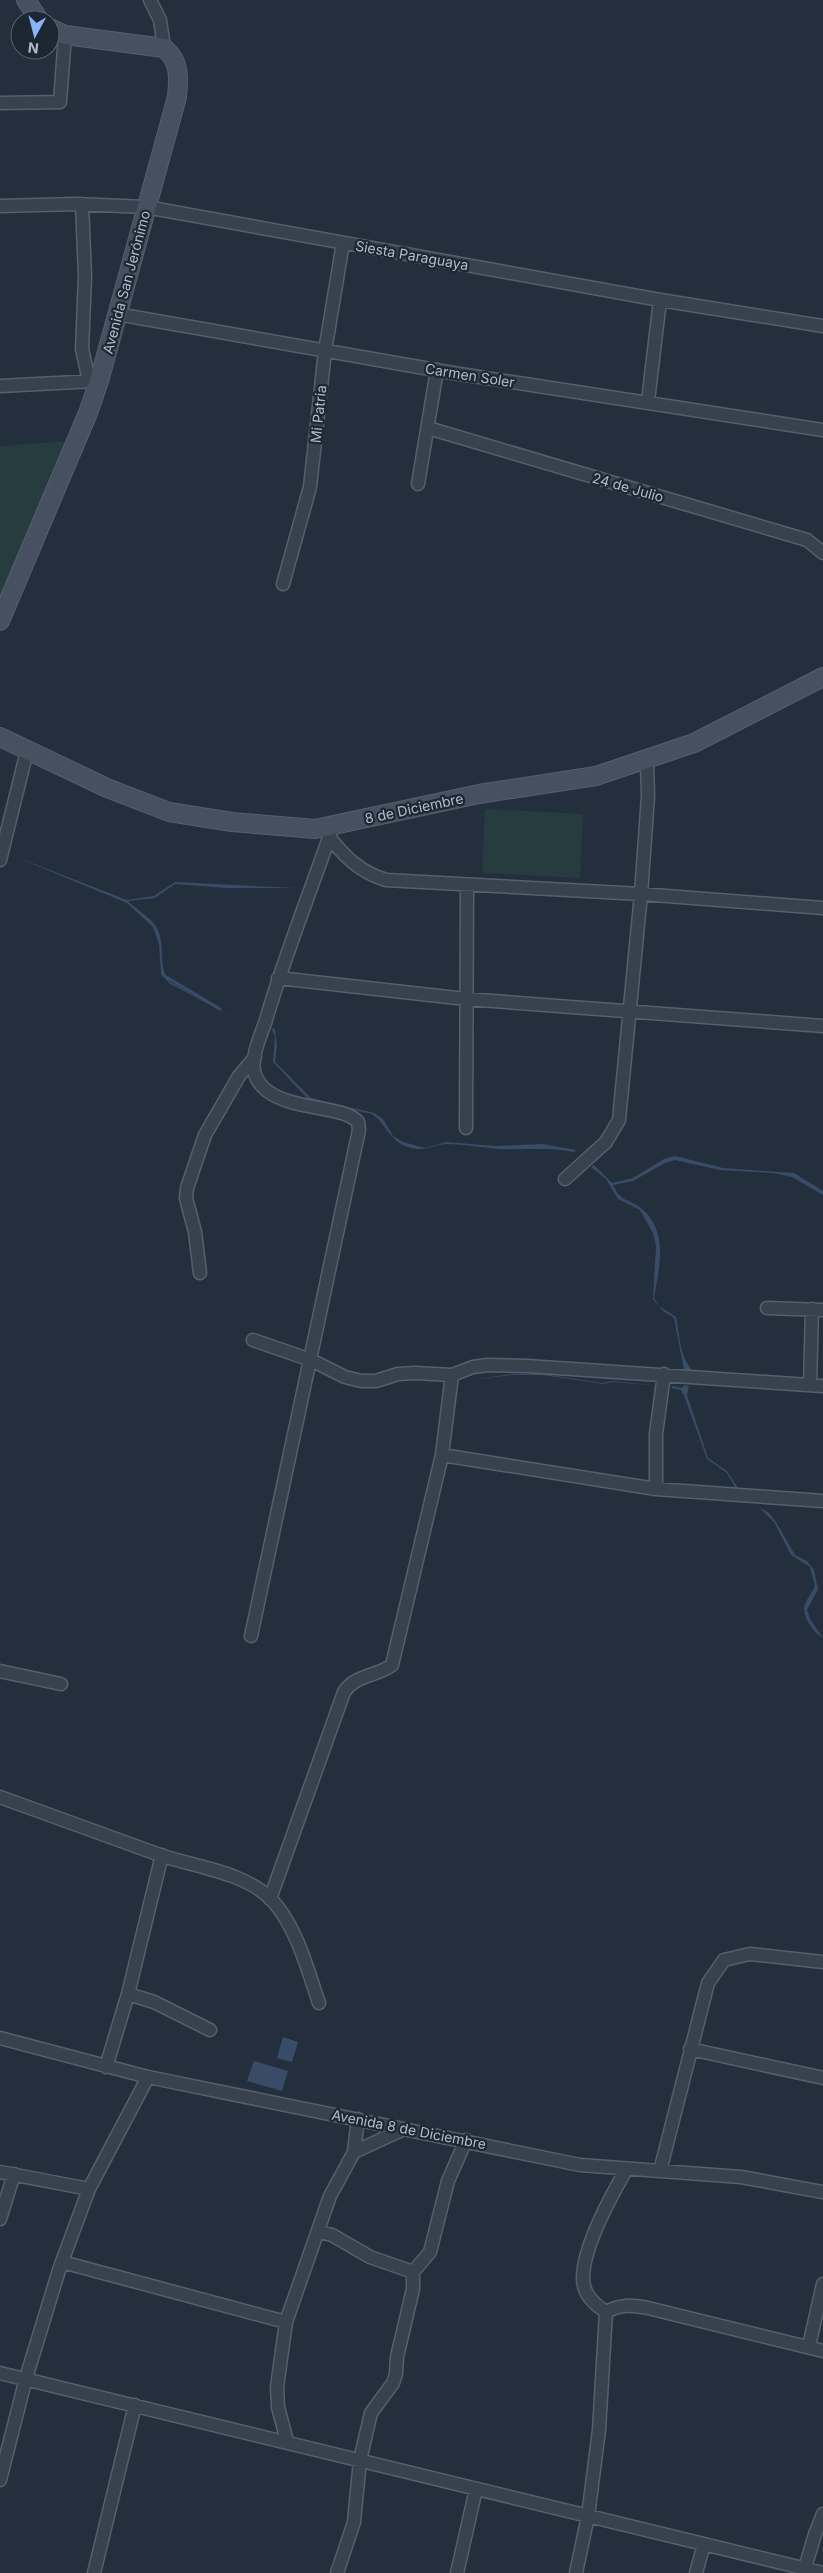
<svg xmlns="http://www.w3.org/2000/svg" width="823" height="2573" viewBox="0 0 823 2573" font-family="Inter,sans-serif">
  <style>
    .green { fill: #263c3f }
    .water { fill: #394c67 }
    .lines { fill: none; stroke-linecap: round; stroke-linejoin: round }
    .stream { stroke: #394c67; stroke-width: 3 }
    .street-casing { stroke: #565f6c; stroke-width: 15 }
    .secondary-casing { stroke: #565f6c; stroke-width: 20 }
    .street { stroke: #38414e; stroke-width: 12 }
    .secondary { stroke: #465061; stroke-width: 18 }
    .labels { text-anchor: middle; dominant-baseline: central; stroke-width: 4.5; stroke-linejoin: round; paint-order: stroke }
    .street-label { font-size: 14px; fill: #b4bcc9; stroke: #1d2633 }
  </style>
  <rect width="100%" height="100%" fill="#242f3e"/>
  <path class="green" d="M 70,441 L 0,606 L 0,446 Z
    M 485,809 L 583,814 L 580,878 L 482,873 Z"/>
  <path class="water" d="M 11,855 L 127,900 L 154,896 L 175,882 L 296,888 L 227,888 L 175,884 L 155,898 L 128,901 C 136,909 148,916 155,925 C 167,942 157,966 169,981 L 236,1019 L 169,983 L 161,974 L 159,944 L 153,927 L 127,903 Z
    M 271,1028 L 275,1029 L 277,1046 L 275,1062 L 311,1098 L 374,1113 L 383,1119 L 393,1136 L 403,1142 L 425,1148 L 446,1142 L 495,1146 L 543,1144 L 576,1150 L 574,1152 C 549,1147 526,1150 500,1149 C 483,1148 464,1144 446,1144 C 430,1145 425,1154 405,1146 C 390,1140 385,1123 372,1114 L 309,1100 L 273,1062 L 275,1036 Z
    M 675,1156 L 723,1168 L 794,1173 L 823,1191 L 823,1195 L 792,1177 L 773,1173 L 720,1170 L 675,1160 L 665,1163 L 633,1181 L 613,1185 C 621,1203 629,1198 642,1209 C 669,1232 659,1268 654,1298 L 659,1306 L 676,1317 C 680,1336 679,1356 693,1371 L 691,1373 L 684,1370 L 674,1318 L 663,1311 L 653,1299 L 656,1246 L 653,1233 L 640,1210 L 618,1199 L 606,1179 L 591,1167 L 594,1165 L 612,1183 L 633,1178 L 664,1159 Z
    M 512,1374 L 543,1374 L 602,1383 L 613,1381 L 660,1386 L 613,1382 L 603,1384 L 543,1375 L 513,1375 L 471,1380 Z
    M 684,1385 L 689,1386 L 687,1395 L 708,1458 L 727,1471 L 738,1488 L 823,1495 L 736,1489 L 727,1473 L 707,1459 L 685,1398 L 681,1390 L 672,1388 L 672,1386 L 682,1388 Z
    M 759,1507 L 769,1513 L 776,1522 L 795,1555 L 807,1561 L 814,1570 L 818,1589 L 807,1610 L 810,1619 L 823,1638 C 814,1633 804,1619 804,1608 C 805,1601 812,1593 815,1586 L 810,1567 L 791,1555 L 774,1522 Z
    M 283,2037 L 298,2042 L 292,2062 L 277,2058 Z
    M 254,2061 L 288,2071 L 282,2091 L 247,2081 Z"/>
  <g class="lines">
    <path class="stream" d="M 163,975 L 220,1009"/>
    <g class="street-casing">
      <path id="street" d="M 150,0 L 160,20 L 164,48
        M 0,103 L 60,102 L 65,35
        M 82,204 L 85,276 L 82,349 L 89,381
        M 0,206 L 76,204 L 146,207 L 660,300 L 823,326
        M 117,314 L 447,372 L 823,430
        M 0,386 L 95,381
        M 648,401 L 660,300
        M 428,428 L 807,540 L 823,553
        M 418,484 L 437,370
        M 283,584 L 310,487 L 325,351 L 343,243
        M 329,837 C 346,858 360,872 386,880 L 641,894 L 823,908
        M 0,860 L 27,751
        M 278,978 L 466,999 L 823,1026
        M 466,1128 L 467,885
        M 565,1179 L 606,1142 L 619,1120 L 641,894 L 648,796 L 647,761
        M 200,1273 L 195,1232 L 186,1198 L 187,1188 L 205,1135 L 239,1076 L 255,1057
        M 767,1308 L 823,1310
        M 253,1340 L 311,1360 L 345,1377 L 361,1381 L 376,1381 L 398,1374 L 415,1373 L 452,1375 L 473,1367 L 488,1365 L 527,1366 L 823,1386
        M 810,1385 L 812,1309
        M 442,1455 L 656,1489 L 823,1501
        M 656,1489 L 656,1434 L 664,1374
        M 251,1636 L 359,1130 L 358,1122 C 343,1105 292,1111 266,1090 C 261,1086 256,1079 254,1071 C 251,1056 261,1035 266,1020 C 285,954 311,891 333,826
        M 0,1671 L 61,1684
        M 0,1797 C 53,1816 107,1836 160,1855 C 195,1867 245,1872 272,1900 C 297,1928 307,1968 319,2003
        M 270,1899 L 344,1692 C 356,1674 376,1677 392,1665 L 442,1455 L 452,1375
        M 128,1994 L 154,2002 L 210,2030
        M 0,2038 L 148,2077 L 580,2165 L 741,2177 L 823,2192
        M 690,2049 L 823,2078
        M 106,2067 L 128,1994 L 162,1855
        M 354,2152 L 404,2129
        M 660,2171 L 708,1983 L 724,1960 L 750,1954 L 823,1962
        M 0,2172 L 89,2189
        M 0,2219 L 14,2174
        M 319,2232 L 332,2235 L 370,2257 L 413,2272
        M 62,2262 L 286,2322
        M 606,2312 C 621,2304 631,2305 648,2308 L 823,2351
        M 809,2346 L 823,2284
        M 0,2373 L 823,2573
        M 287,2441 L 278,2407 L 277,2387 L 286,2322 L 330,2196 L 354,2152 L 358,2119
        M 0,2480 L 26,2378 L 60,2267 L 89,2189 L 148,2077
        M 94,2573 L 135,2405
        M 337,2573 L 354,2522 L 360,2460 L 371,2413 L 393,2383 L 396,2374 L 397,2357 L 413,2289 L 413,2272 L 430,2252 L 448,2181 L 466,2140
        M 457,2573 L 476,2489
        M 576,2573 L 588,2516 L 599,2430 L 606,2312 C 594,2304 583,2294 583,2278 C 583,2248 611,2196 626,2170
        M 696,2573 L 704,2544
        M 806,2573 L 805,2568 L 815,2534 L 823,2514"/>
    </g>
    <g class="secondary-casing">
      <path id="secondary" d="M 26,0 L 39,20
        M 0,621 L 88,413 L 99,381 L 177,97 C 179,77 180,61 164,48 L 65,35 L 50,28
        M 0,737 L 107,788 L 169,812 L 232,822 L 315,829 L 479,794 L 596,776 L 694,743 L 823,677"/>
    </g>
    <use href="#street" class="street"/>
    <use href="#secondary" class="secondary"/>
  </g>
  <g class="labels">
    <g class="street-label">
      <text transform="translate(412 255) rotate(10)">Siesta Paraguaya</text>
      <text transform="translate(126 282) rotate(-75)">Avenida San Jerónimo</text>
      <text transform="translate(470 375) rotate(9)">Carmen Soler</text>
      <text transform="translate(318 414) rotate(-84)">Mi Patria</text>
      <text transform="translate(628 487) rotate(16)">24 de Julio</text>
      <text transform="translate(414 808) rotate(-12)">8 de Diciembre</text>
      <text transform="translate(409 2129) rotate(11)">Avenida 8 de Diciembre</text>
    </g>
  </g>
  <g transform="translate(35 35) rotate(187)"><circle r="24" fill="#1d2633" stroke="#59626f"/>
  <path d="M0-4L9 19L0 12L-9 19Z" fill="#8ab4f8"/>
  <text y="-8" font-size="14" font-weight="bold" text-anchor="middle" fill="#b4bcc9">N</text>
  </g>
</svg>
